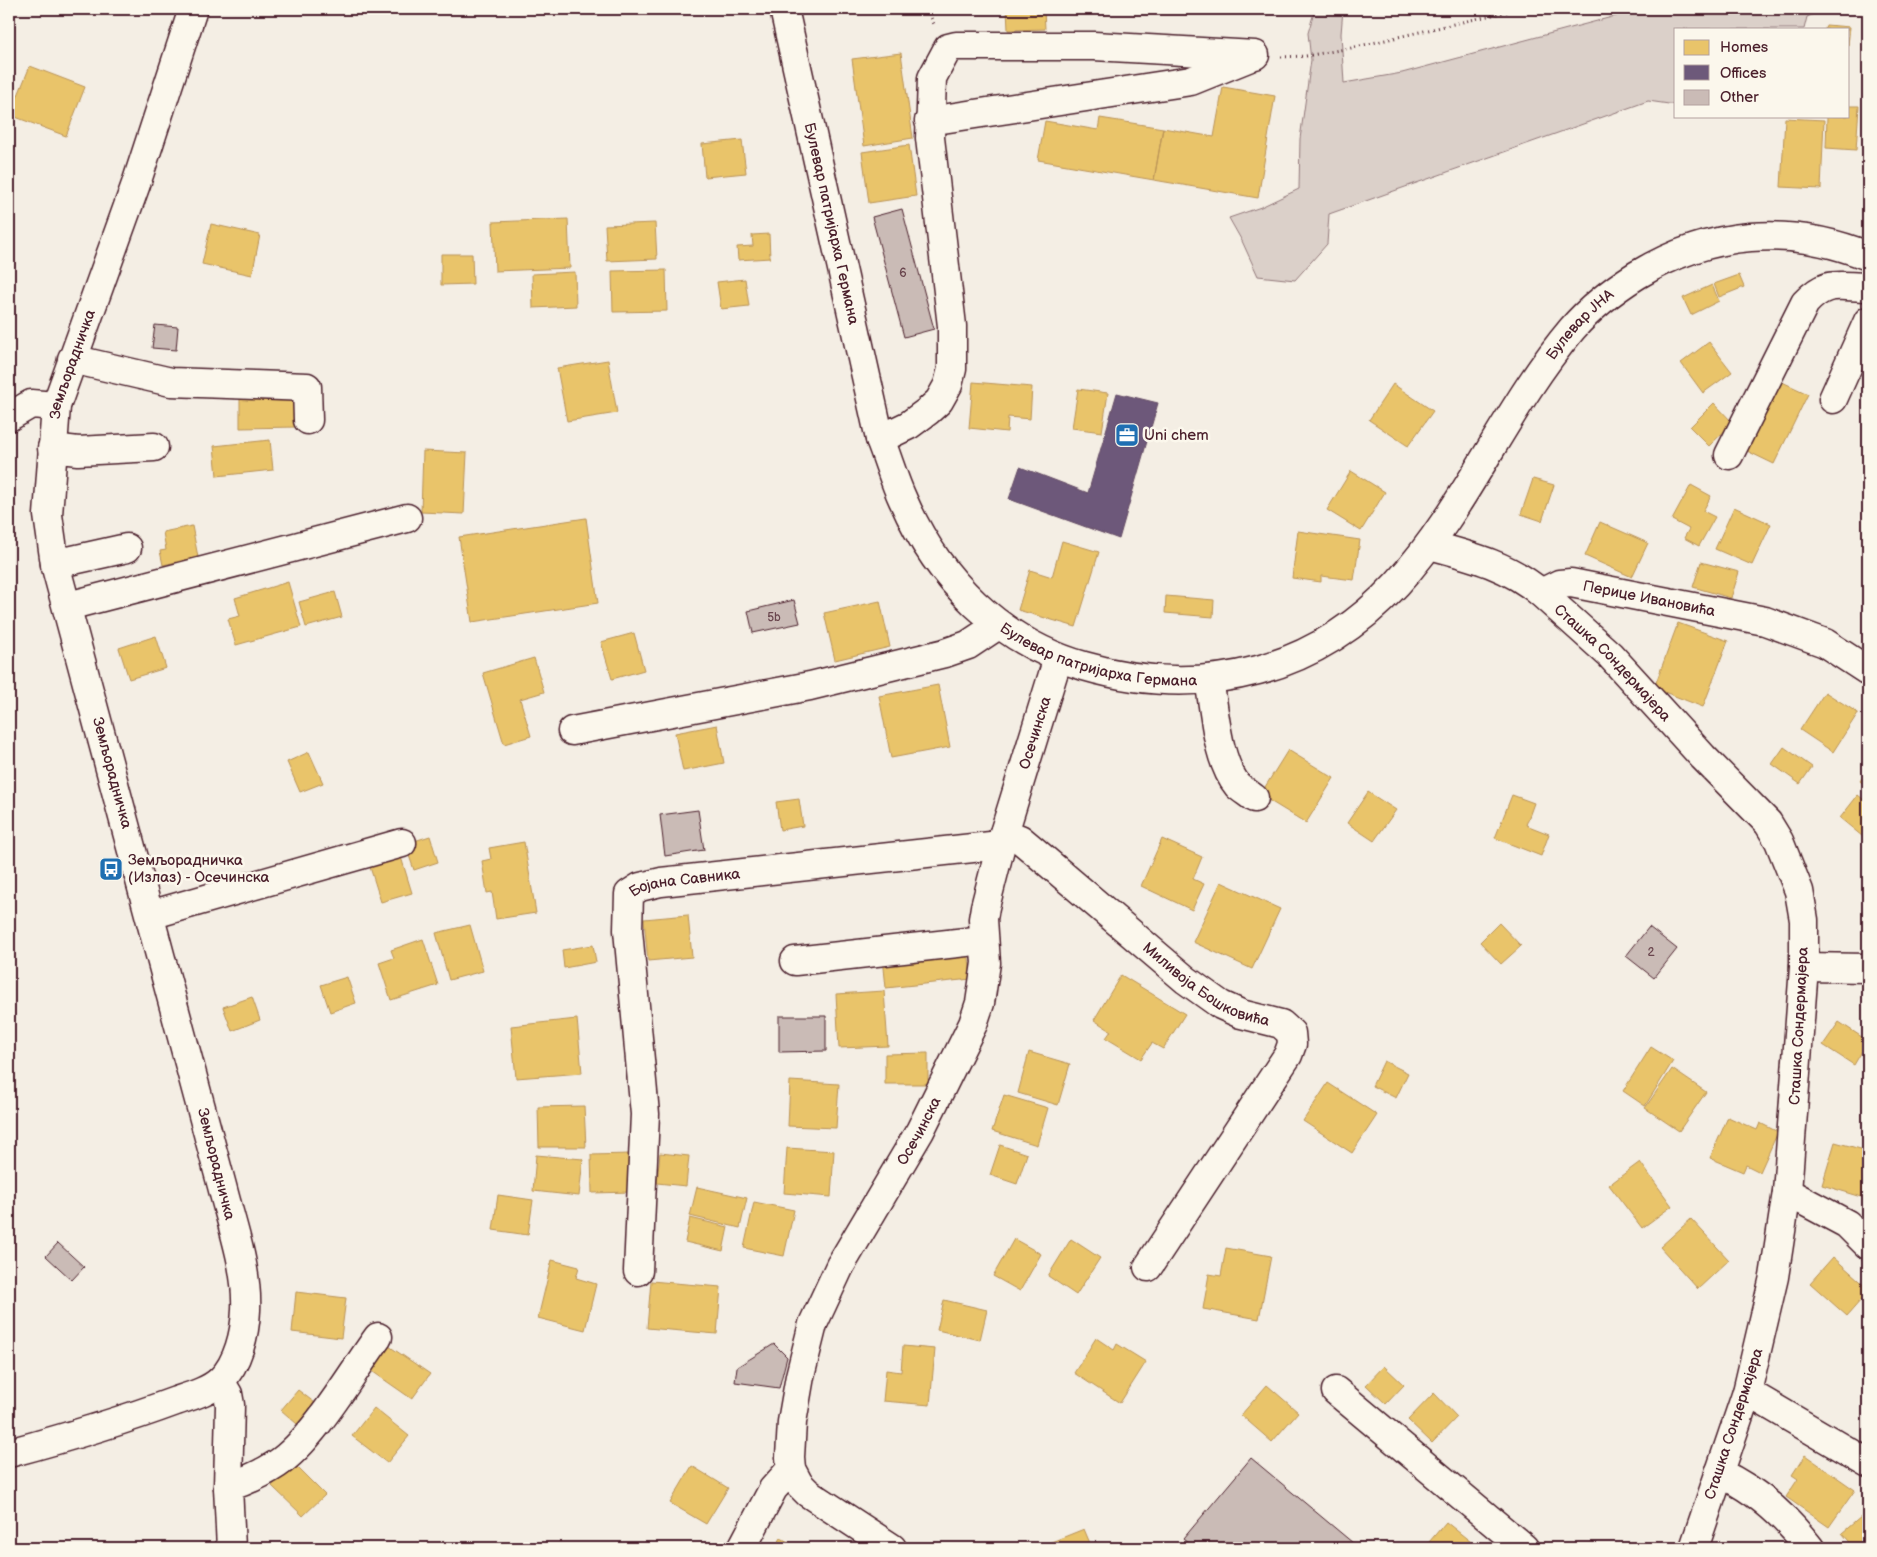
<svg xmlns="http://www.w3.org/2000/svg" width="1877" height="1557" viewBox="0 0 1877 1557" font-family="'Balsamiq Sans',sans-serif">
  <style>
    .green { fill: #dbd0c9; stroke: #92787a }
    .homes { fill: #e9c46a; stroke: #b99257 }
    .offices { fill: #6d597a; stroke: #624862 }
    .building { fill: #cabbb6; stroke: #4a1f2b }
    .lines { fill: none; stroke-linecap: round; stroke-linejoin: round }
    .minor-casing { stroke: #4a1f2b; stroke-width: 31 }
    .major-casing { stroke: #4a1f2b; stroke-width: 31 }
    .path { stroke: #4a1f2b; stroke-width: 3; stroke-dasharray: 1 4; stroke-linecap: butt }
    .minor { stroke: #fbf7ec; stroke-width: 28 }
    .major { stroke: #fbf7ec; stroke-width: 28 }
    .labels { text-anchor: middle; dominant-baseline: central; stroke-width: 5; stroke-linejoin: round; paint-order: stroke }
    .number-label { font-size: 12px; fill: #6a464e }
    .street-label { font-size: 15px; fill: #4a1f2b; stroke: #fbf7ec }
    .poi-label { font-size: 15px; fill: #4a1f2b; stroke: #fbf7ec; text-anchor: start }
  </style>
  <rect width="100%" height="100%" fill="#f4eee4"/>
  <filter id="ink" filterUnits="userSpaceOnUse"><feTurbulence type="fractalNoise" baseFrequency=".02" numOctaves="2"/><feDisplacementMap in="SourceGraphic" scale="10" xChannelSelector="R" yChannelSelector="G"/><feConvolveMatrix kernelMatrix="1 2 1 2 8 2 1 2 1" color-interpolation-filters="sRGB"/></filter>
  <g filter="url(#ink)">
    <path class="green" d="M 1315,9 L 1343,9 L 1341,34 L 1344,83 L 1402,73 L 1642,9 L 1824,9 L 1807,17 L 1804,29 L 1676,29 L 1676,105 L 1648,101 L 1329,214 L 1327,244 L 1295,280 L 1258,276 L 1242,241 L 1229,218 L 1261,207 L 1299,189 L 1300,139 L 1311,60 L 1308,33 Z"/>
    <path class="homes" d="M 1007,9 L 1044,9 L 1045,29 L 1008,30 Z
      M 1826,25 L 1850,27 L 1848,45 L 1848,29 L 1825,29 Z
      M 901,53 L 913,138 L 864,146 L 852,59 Z
      M 30,66 L 85,87 L 66,136 L 10,115 Z
      M 1223,87 L 1275,96 L 1258,198 L 1154,180 L 1163,128 L 1214,137 Z
      M 1848,106 L 1859,106 L 1856,150 L 1826,148 L 1827,116 L 1848,116 Z
      M 1100,118 L 1163,128 L 1154,180 L 1038,160 L 1045,121 L 1098,130 Z
      M 1785,118 L 1824,120 L 1821,189 L 1781,187 Z
      M 742,140 L 746,173 L 705,177 L 702,144 Z
      M 909,145 L 916,196 L 869,203 L 862,152 Z
      M 1868,170 L 1868,203 L 1866,203 Z
      M 568,219 L 570,268 L 495,271 L 493,222 Z
      M 655,223 L 657,259 L 607,261 L 605,225 Z
      M 211,224 L 260,235 L 252,275 L 202,264 Z
      M 769,234 L 770,258 L 738,260 L 737,247 L 753,246 L 752,235 Z
      M 441,254 L 472,254 L 473,284 L 441,285 Z
      M 666,270 L 667,311 L 613,312 L 612,271 Z
      M 575,272 L 576,306 L 533,308 L 532,274 Z
      M 1739,275 L 1744,287 L 1719,297 L 1714,284 Z
      M 745,279 L 749,306 L 721,309 L 717,282 Z
      M 1712,285 L 1719,301 L 1691,315 L 1683,298 Z
      M 1709,342 L 1732,372 L 1703,393 L 1681,363 Z
      M 608,360 L 617,413 L 567,421 L 557,368 Z
      M 1780,381 L 1808,394 L 1774,464 L 1745,450 Z
      M 973,382 L 1032,387 L 1030,419 L 1008,417 L 1007,432 L 969,428 Z
      M 1393,384 L 1433,411 L 1408,446 L 1369,420 Z
      M 1078,389 L 1108,393 L 1102,432 L 1072,428 Z
      M 240,391 L 297,391 L 297,427 L 240,428 Z
      M 1714,403 L 1733,423 L 1709,446 L 1690,427 Z
      M 270,440 L 273,470 L 217,476 L 214,446 Z
      M 423,451 L 467,453 L 464,514 L 421,512 Z
      M 1351,471 L 1385,492 L 1361,531 L 1327,510 Z
      M 1533,479 L 1554,485 L 1542,521 L 1521,514 Z
      M 1691,485 L 1711,496 L 1703,511 L 1715,517 L 1699,546 L 1684,538 L 1689,529 L 1672,520 Z
      M 1734,507 L 1771,524 L 1752,565 L 1715,549 Z
      M 586,518 L 598,603 L 472,622 L 459,537 Z
      M 1600,522 L 1648,543 L 1632,577 L 1585,556 Z
      M 192,526 L 198,557 L 163,565 L 160,551 L 166,550 L 163,532 Z
      M 1298,531 L 1360,540 L 1354,580 L 1321,576 L 1321,582 L 1292,578 Z
      M 1062,541 L 1099,552 L 1076,627 L 1018,610 L 1030,570 L 1052,577 Z
      M 1701,562 L 1739,572 L 1731,598 L 1693,587 Z
      M 288,582 L 301,627 L 236,645 L 228,619 L 240,616 L 235,598 Z
      M 335,592 L 342,617 L 306,627 L 299,602 Z
      M 1166,596 L 1214,600 L 1213,617 L 1165,613 Z
      M 880,601 L 890,647 L 835,660 L 824,613 Z
      M 1678,623 L 1728,641 L 1703,707 L 1654,688 Z
      M 634,633 L 644,670 L 612,679 L 601,642 Z
      M 156,636 L 166,668 L 129,679 L 119,648 Z
      M 534,658 L 544,692 L 520,699 L 531,736 L 504,744 L 483,673 Z
      M 938,685 L 950,747 L 891,758 L 879,696 Z
      M 1825,692 L 1858,713 L 1833,752 L 1800,730 Z
      M 717,725 L 724,763 L 683,771 L 675,733 Z
      M 1784,747 L 1812,767 L 1800,784 L 1772,764 Z
      M 1288,750 L 1334,778 L 1306,823 L 1260,795 Z
      M 309,752 L 323,783 L 300,792 L 287,762 Z
      M 1868,770 L 1868,788 L 1860,781 Z
      M 1368,792 L 1396,810 L 1374,841 L 1347,823 Z
      M 1512,795 L 1534,803 L 1526,825 L 1549,834 L 1541,856 L 1495,838 Z
      M 1858,795 L 1868,803 L 1868,841 L 1840,818 Z
      M 799,799 L 803,826 L 780,830 L 776,802 Z
      M 430,836 L 438,862 L 414,870 L 405,844 Z
      M 1162,839 L 1202,857 L 1193,879 L 1204,884 L 1192,910 L 1141,886 Z
      M 524,842 L 536,913 L 496,919 L 492,892 L 487,893 L 482,861 L 491,859 L 489,848 Z
      M 401,857 L 412,893 L 381,902 L 370,867 Z
      M 1221,882 L 1280,909 L 1252,969 L 1193,942 Z
      M 688,915 L 692,957 L 648,961 L 644,919 Z
      M 1499,923 L 1521,946 L 1501,964 L 1480,942 Z
      M 470,925 L 483,971 L 449,980 L 436,933 Z
      M 423,939 L 438,985 L 391,1000 L 379,963 L 394,958 L 391,950 Z
      M 593,945 L 596,962 L 564,968 L 562,950 Z
      M 968,949 L 971,979 L 886,988 L 883,958 Z
      M 1121,975 L 1185,1014 L 1163,1049 L 1152,1043 L 1141,1059 L 1106,1038 L 1111,1031 L 1094,1020 Z
      M 347,977 L 356,1003 L 330,1012 L 321,985 Z
      M 884,991 L 888,1046 L 839,1048 L 836,994 Z
      M 252,997 L 260,1020 L 232,1031 L 223,1007 Z
      M 577,1019 L 582,1073 L 516,1078 L 511,1026 Z
      M 1839,1022 L 1868,1041 L 1854,1065 L 1823,1045 Z
      M 1651,1047 L 1673,1061 L 1645,1106 L 1623,1091 Z
      M 1029,1052 L 1070,1064 L 1058,1105 L 1018,1093 Z
      M 928,1053 L 928,1084 L 885,1084 L 885,1054 Z
      M 1384,1061 L 1408,1073 L 1396,1098 L 1372,1086 Z
      M 1672,1069 L 1706,1092 L 1679,1131 L 1645,1108 Z
      M 790,1081 L 839,1084 L 836,1128 L 788,1126 Z
      M 1328,1083 L 1377,1115 L 1352,1153 L 1303,1121 Z
      M 1004,1095 L 1048,1108 L 1037,1145 L 992,1131 Z
      M 584,1106 L 586,1147 L 539,1147 L 538,1107 Z
      M 1728,1117 L 1757,1130 L 1760,1123 L 1778,1132 L 1760,1172 L 1746,1165 L 1743,1172 L 1710,1158 Z
      M 1835,1142 L 1868,1151 L 1868,1175 L 1862,1197 L 1822,1185 Z
      M 1000,1145 L 1027,1154 L 1017,1184 L 990,1175 Z
      M 787,1148 L 834,1151 L 831,1197 L 784,1193 Z
      M 660,1153 L 689,1156 L 686,1186 L 657,1183 Z
      M 630,1154 L 632,1192 L 592,1193 L 591,1155 Z
      M 536,1155 L 583,1159 L 579,1196 L 533,1191 Z
      M 1640,1162 L 1672,1206 L 1642,1228 L 1609,1185 Z
      M 697,1187 L 747,1198 L 740,1228 L 690,1216 Z
      M 498,1195 L 533,1200 L 528,1235 L 493,1230 Z
      M 754,1202 L 794,1210 L 784,1256 L 744,1248 Z
      M 690,1218 L 728,1227 L 723,1251 L 685,1242 Z
      M 1691,1219 L 1729,1260 L 1698,1289 L 1660,1247 Z
      M 1014,1239 L 1041,1254 L 1020,1291 L 993,1276 Z
      M 1071,1239 L 1100,1258 L 1076,1295 L 1048,1276 Z
      M 1226,1248 L 1271,1256 L 1259,1319 L 1203,1309 L 1209,1274 L 1221,1276 Z
      M 1833,1257 L 1868,1288 L 1868,1292 L 1847,1316 L 1810,1283 Z
      M 552,1260 L 579,1267 L 576,1278 L 596,1284 L 585,1330 L 538,1318 Z
      M 651,1281 L 721,1287 L 717,1334 L 647,1328 Z
      M 296,1292 L 346,1298 L 341,1338 L 292,1332 Z
      M 944,1300 L 987,1310 L 980,1340 L 937,1330 Z
      M 1096,1338 L 1114,1350 L 1117,1344 L 1146,1362 L 1120,1403 L 1074,1373 Z
      M 383,1342 L 430,1374 L 412,1399 L 366,1367 Z
      M 903,1346 L 935,1349 L 930,1405 L 883,1401 L 886,1370 L 901,1372 Z
      M 1384,1366 L 1404,1385 L 1386,1404 L 1366,1385 Z
      M 1267,1385 L 1298,1412 L 1272,1442 L 1241,1415 Z
      M 298,1390 L 315,1403 L 297,1424 L 281,1410 Z
      M 1434,1393 L 1457,1417 L 1432,1443 L 1408,1420 Z
      M 374,1408 L 409,1436 L 387,1463 L 352,1436 Z
      M 1805,1455 L 1855,1490 L 1829,1527 L 1786,1497 L 1798,1479 L 1792,1475 Z
      M 294,1464 L 325,1495 L 303,1516 L 272,1486 Z
      M 692,1466 L 728,1488 L 706,1524 L 670,1503 Z
      M 1868,1511 L 1868,1548 L 1855,1548 L 1842,1533 Z
      M 1446,1522 L 1476,1546 L 1475,1548 L 1424,1548 Z
      M 1084,1529 L 1092,1548 L 1045,1548 L 1044,1545 Z
      M 781,1538 L 799,1548 L 775,1548 Z"/>
    <path class="offices" d="M 1117,393 L 1158,403 L 1119,539 L 1009,499 L 1020,467 L 1088,493 Z"/>
    <path class="building" d="M 902,209 L 934,329 L 904,337 L 872,217 Z
      M 155,325 L 178,327 L 176,350 L 152,348 Z
      M 794,600 L 800,623 L 753,633 L 748,611 Z
      M 698,810 L 704,850 L 665,856 L 660,815 Z
      M 1649,927 L 1677,949 L 1654,978 L 1626,956 Z
      M 779,1016 L 826,1016 L 826,1051 L 779,1052 Z
      M 58,1243 L 84,1267 L 72,1280 L 46,1256 Z
      M 774,1344 L 787,1357 L 779,1388 L 735,1382 L 737,1367 Z
      M 1251,1458 L 1359,1548 L 1194,1548 L 1183,1539 Z"/>
    <g class="lines">
      <g class="minor-casing">
        <g id="minor">
          <path d="M 929,121 L 1191,81 L 1248,58"/>
          <path d="M 72,359 L 171,382 L 307,387 L 308,420"/>
          <path d="M 1833,399 L 1868,321"/>
          <path d="M 9,417 L 31,404 L 56,406"/>
          <path d="M 880,439 L 909,425 L 928,411 L 939,401 L 948,385 L 952,369 L 952,326 L 930,138 L 932,78 L 948,48 L 956,46 L 1094,46 L 1255,55"/>
          <path d="M 52,448 L 78,451 L 154,447"/>
          <path d="M 1729,455 L 1805,303 C 1827,279 1839,287 1868,287"/>
          <path id="s1" d="M 1430,545 C 1471,556 1508,565 1541,593 L 1559,584 L 1571,583 L 1765,621 L 1825,643 L 1868,671"/>
          <path d="M 55,564 L 127,548"/>
          <path id="s2" d="M 1541,593 L 1610,655 L 1703,757 L 1768,823 L 1779,841 L 1799,891 L 1804,920 L 1804,967 L 1787,1192 L 1774,1277 L 1747,1392 L 1694,1548"/>
          <path d="M 68,606 L 407,518"/>
          <path d="M 1209,680 C 1215,712 1217,761 1238,786 C 1243,790 1249,794 1254,798"/>
          <path d="M 572,731 L 810,686 L 945,653 L 968,645 L 998,625"/>
          <path id="s3" d="M 1004,833 L 1020,839 L 1032,849 L 1186,980 L 1221,1005 L 1241,1014 L 1281,1024 L 1291,1033 L 1292,1044 L 1288,1055 L 1148,1267"/>
          <path d="M 150,915 L 402,843"/>
          <path d="M 795,961 L 984,940"/>
          <path d="M 1804,967 L 1868,968"/>
          <path d="M 1787,1192 L 1847,1224 L 1868,1245"/>
          <path id="s4" d="M 638,1271 L 645,1114 L 628,930 L 629,894 L 640,887 L 661,882 L 1000,845"/>
          <path d="M 220,1381 L 228,1394 L 230,1405 L 228,1487 L 231,1548"/>
          <path d="M 1336,1391 L 1524,1548"/>
          <path d="M 1747,1392 L 1868,1463"/>
          <path id="s5" d="M 9,1453 C 65,1438 122,1421 176,1401 C 191,1396 209,1391 221,1380 C 238,1363 245,1334 246,1310 C 248,1269 232,1226 222,1186 L 55,564 L 48,515 L 56,406 L 136,184 L 193,9"/>
          <path d="M 1719,1473 C 1756,1489 1785,1516 1810,1548"/>
          <path d="M 228,1487 C 246,1481 262,1474 277,1464 C 314,1439 351,1374 378,1337"/>
          <path d="M 742,1548 L 773,1489 L 791,1469"/>
          <path id="s6" d="M 892,1548 L 808,1493 L 799,1484 L 791,1469 L 790,1457 L 792,1422 L 800,1376 L 813,1324 L 840,1266 L 920,1131 L 973,1024 L 980,1003 L 986,963 L 983,919 L 985,907 L 1004,833 L 1058,658"/>
        </g>
      </g>
      <g class="major-casing">
        <g id="major">
          <path id="s7" d="M 784,9 L 880,439 C 888,459 894,481 903,500 C 938,580 1000,642 1084,666 C 1142,683 1199,686 1258,670 C 1430,623 1470,450 1572,329 C 1591,307 1613,290 1637,275 C 1710,231 1789,224 1868,256"/>
        </g>
      </g>
      <path class="path" d="M 927,9 L 934,24
        M 1281,57 L 1306,56 L 1351,48 L 1518,9"/>
      <use href="#minor" class="minor"/>
      <use href="#major" class="major"/>
    </g>
  </g>
  <defs>
    <g id="office-square" transform="scale(1.25)"><rect x="-9" y="-9" width="18" height="18" rx="4" fill="#1f6fb2" stroke="#fbf7ec"/><path d="M-6-3h4V-5.5h4V-3h4V5H-6ZM-1-4.5V-3h2v-1.5ZM-6 0V1H6V0Z" fill="#fff"/></g>
    <g id="bus-square" transform="scale(1.25)"><rect x="-9" y="-9" width="18" height="18" rx="4" fill="#1f6fb2" stroke="#fbf7ec"/><path d="M-5-6H5V4H4V6H2V4H-2V6H-4V4H-5ZM-3.5-4V0h7V-4ZM-3.5 1.2v1.5H-2V1.2ZM2 1.2v1.5H3.5V1.2Z" fill="#fff"/></g>
  </defs>
  <g fill-rule="evenodd">
    <use href="#office-square" x="1127" y="435"/>
    <use href="#bus-square" x="111" y="869"/>
  </g>
  <g class="labels">
    <g class="number-label">
      <text x="903" y="273">6</text>
      <text x="774" y="617">5b</text>
      <text x="1651" y="952">2</text>
    </g>
    <g class="street-label">
      <text stroke="none"><textPath href="#s7" startOffset="220">Булевар патријарха Германа</textPath></text>
      <text stroke="none"><textPath href="#s7" startOffset="1420">Булевар ЈНА</textPath></text>
      <text stroke="none"><textPath href="#s5" startOffset="1275">Земљорадничка</textPath></text>
      <text stroke="none"><textPath href="#s1" startOffset="234">Перице Ивановића</textPath></text>
      <text stroke="none"><textPath href="#s7" startOffset="771">Булевар патријарха Германа</textPath></text>
      <text stroke="none"><textPath href="#s2" startOffset="100">Сташка Сондермајера</textPath></text>
      <text stroke="none"><textPath href="#s6" startOffset="918">Осечинска</textPath></text>
      <text transform="translate(112 773) rotate(75)">Земљорадничка</text>
      <text stroke="none"><textPath href="#s4" startOffset="436">Бојана Савника</textPath></text>
      <text stroke="none"><textPath href="#s3" startOffset="255">Миливоја Бошковића</textPath></text>
      <text transform="translate(1799 1026) rotate(-87)">Сташка Сондермајера</text>
      <text stroke="none"><textPath href="#s6" startOffset="498">Осечинска</textPath></text>
      <text transform="translate(216 1164) rotate(76)">Земљорадничка</text>
      <text transform="translate(1734 1424) rotate(-72)">Сташка Сондермајера</text>
    </g>
    <g class="poi-label">
      <text x="1144" y="435">Uni chem</text>
      <text x="128" y="860">Земљорадничка<tspan x="128" dy="17">(Излаз) - Осечинска</tspan></text>
    </g>
  </g>
  <rect width="1877" height="1557" fill="none" stroke="#fbf7ec" stroke-width="30"/>
  <rect x="15" y="15" width="1847" height="1527" fill="none" stroke="#4a1f2b" stroke-width="2" filter="url(#ink)"/>
  <rect x="1674" y="28" width="175" height="90" fill="#fbf7ec" stroke="#b4a19f"/>
  <rect x="1684" y="40" width="25" height="15" fill="#e9c46a" stroke="#b4a19f"/>
  <text x="1720" y="52" font-size="15" fill="#4a1f2b">Homes</text>
  <rect x="1684" y="65" width="25" height="15" fill="#6d597a" stroke="#b4a19f"/>
  <text x="1720" y="78" font-size="15" fill="#4a1f2b">Offices</text>
  <rect x="1684" y="90" width="25" height="15" fill="#cabbb6" stroke="#b4a19f"/>
  <text x="1720" y="102" font-size="15" fill="#4a1f2b">Other</text>
</svg>
